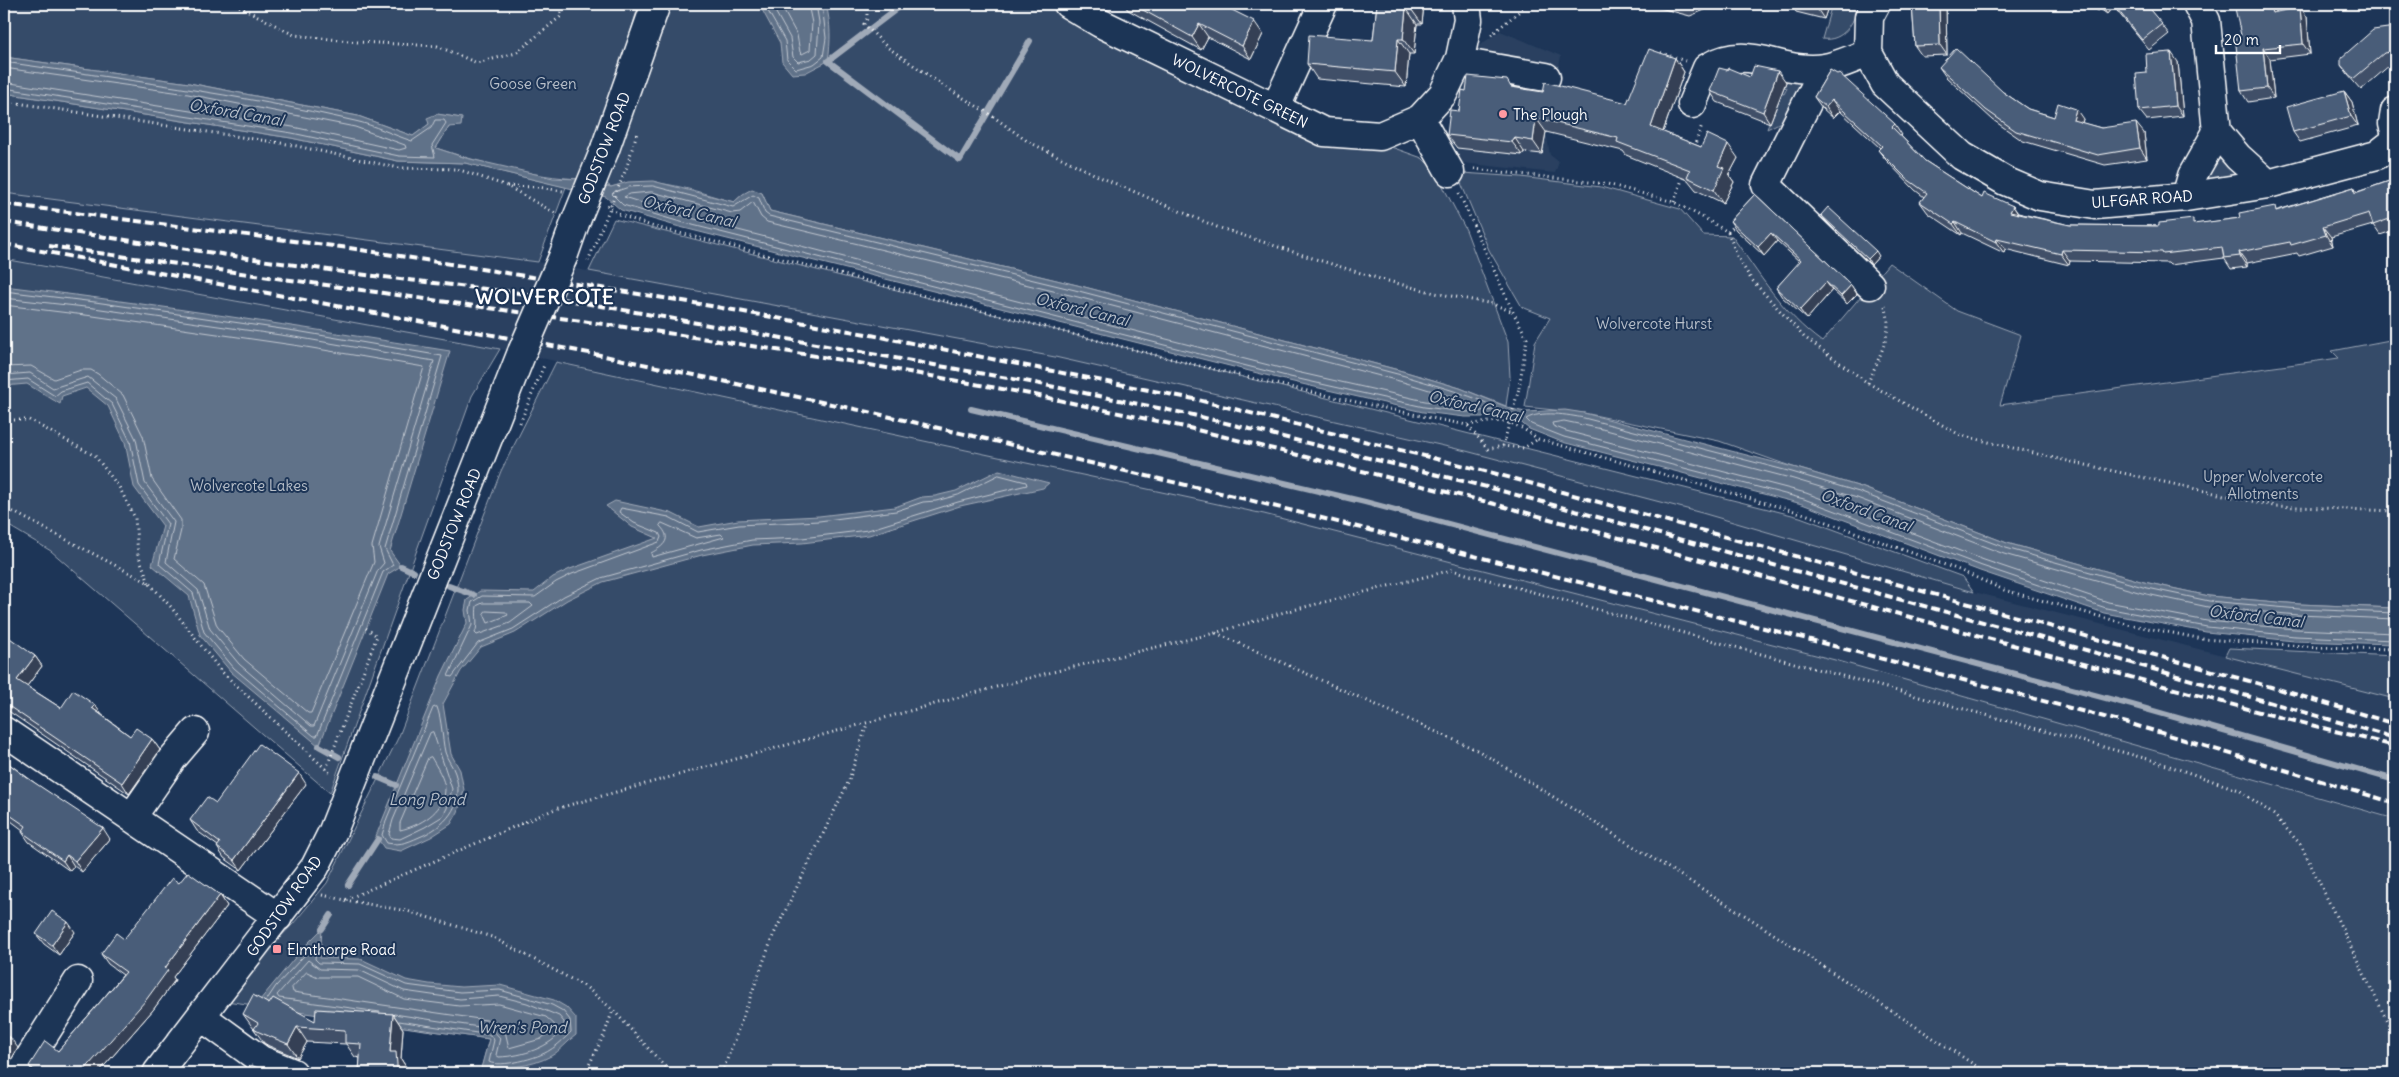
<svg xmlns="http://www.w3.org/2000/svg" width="2399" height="1077" viewBox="0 0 2399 1077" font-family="Delius,sans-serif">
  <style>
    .built { fill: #2a4161 }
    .green { fill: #364b69; stroke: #9aa5b4 }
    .water { fill: #617289; stroke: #a0aab8 }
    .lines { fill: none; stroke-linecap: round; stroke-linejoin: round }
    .shore { stroke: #c0c7d0; stroke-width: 1 }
    .stream { stroke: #a0aab8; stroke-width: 6 }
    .minor-casing { stroke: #fff; stroke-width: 31 }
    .path { stroke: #fff; stroke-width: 3; stroke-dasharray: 1 4; stroke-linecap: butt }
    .minor { stroke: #1d3557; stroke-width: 28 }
    .rail { stroke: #fff; stroke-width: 4; stroke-dasharray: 8 4; stroke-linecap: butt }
    .minor-bridge-casing { stroke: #fff; stroke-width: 31; stroke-linecap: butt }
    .path-bridge { stroke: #fff; stroke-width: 3; stroke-dasharray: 1 4; stroke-linecap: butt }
    .minor-bridge { stroke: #1d3557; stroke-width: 28 }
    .wall { fill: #405068; stroke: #fff }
    .shaded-wall { fill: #344155; stroke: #fff }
    .building { fill: #4a5d79; stroke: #fff }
    .poi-dot { fill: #ff9aa2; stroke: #1d3557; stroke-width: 2 }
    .labels { text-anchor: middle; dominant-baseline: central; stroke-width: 4; stroke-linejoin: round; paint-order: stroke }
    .park-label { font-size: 15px; fill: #b9c0ca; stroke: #1d3557 }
    .street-label { font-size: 15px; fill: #fff; stroke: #1d3557 }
    .poi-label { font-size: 15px; fill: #fff; stroke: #1d3557; text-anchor: start }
    .water-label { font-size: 16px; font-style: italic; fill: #b8c0ca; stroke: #1d3557 }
    .district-label { font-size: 20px; font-weight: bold; letter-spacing: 1px; fill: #fff; stroke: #1d3557 }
  </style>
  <rect width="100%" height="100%" fill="#1d3557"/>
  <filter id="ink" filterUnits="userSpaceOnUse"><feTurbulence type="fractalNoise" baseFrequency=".02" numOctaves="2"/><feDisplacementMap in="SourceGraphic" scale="10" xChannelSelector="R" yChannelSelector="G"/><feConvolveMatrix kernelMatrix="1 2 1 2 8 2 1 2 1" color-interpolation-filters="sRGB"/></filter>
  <g filter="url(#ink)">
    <path class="built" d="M 1500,31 L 1561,56 L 1546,132 L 1550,155 L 1559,162 L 1555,173 L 1463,163 L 1457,157 L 1457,130 L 1470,52 Z
      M 4,193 L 538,262 L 1055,357 L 1492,457 L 1702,513 L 1974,592 L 2395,699 L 2395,818 L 1835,660 L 1264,514 L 500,349 L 4,258 Z"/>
    <path class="green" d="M 4,4 L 639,4 L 598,140 L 581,179 C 532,177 482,163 436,148 L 449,127 L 461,118 L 437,114 L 429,124 L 413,136 L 358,116 L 189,83 L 4,57 Z
      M 665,4 L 1046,4 L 1090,27 L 1380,143 L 1422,158 L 1435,171 L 1466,230 L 1508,342 L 1510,377 L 1506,406 L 1460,388 L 1406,372 L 1077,285 L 770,211 L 762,193 L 743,194 L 734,202 C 692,191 655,174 611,187 L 600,179 Z
      M 1832,4 L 1858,4 C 1855,23 1843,42 1822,39 Z
      M 1801,79 L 1801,87 L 1787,119 L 1767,129 L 1780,93 L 1784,94 L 1787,88 L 1784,87 L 1786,80 Z
      M 4,93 L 291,138 L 398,161 L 465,163 L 566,187 L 538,262 L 4,193 L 4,133 L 10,111 L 4,110 Z
      M 2217,148 L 2240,176 L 2207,180 L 2204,177 Z
      M 1462,173 L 1521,177 L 1601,187 L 1680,209 L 1703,235 L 1732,236 C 1759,274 1783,314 1822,342 L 1889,263 L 1957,311 L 2021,335 L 2000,405 L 2339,358 L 2332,351 L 2395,339 L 2395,608 L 2299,604 L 2209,596 L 2144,582 L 2007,543 L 1861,487 L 1793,467 L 1719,441 L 1584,413 L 1525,407 L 1535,342 L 1550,318 L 1522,307 L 1489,250 L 1461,183 Z
      M 614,219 L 1800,517 L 1963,577 L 1974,592 L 1702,513 L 1466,451 L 1055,357 L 589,271 Z
      M 4,259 L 500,349 L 472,396 L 330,793 L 51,551 L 4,523 Z
      M 556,362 L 1264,514 L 1835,660 L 2395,819 L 2395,1073 L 480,1073 L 489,1039 L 219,1000 L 293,924 L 327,883 L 399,736 L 501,471 Z
      M 2229,648 L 2395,656 L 2395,699 L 2225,656 Z"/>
    <path class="water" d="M 759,4 L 826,4 C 831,24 831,41 828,61 L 805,73 L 792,74 L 782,62 L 780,43 Z
      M 4,57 L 189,83 L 286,102 L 358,116 L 413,136 L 429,124 L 427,118 L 437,114 L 462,118 L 461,126 L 449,127 L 436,148 L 466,158 L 553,178 L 581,179 L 611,187 L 628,182 L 653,181 L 734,202 L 743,194 L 752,189 L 762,193 L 770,211 L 1077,285 L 1406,372 L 1460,388 L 1512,409 L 1525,412 L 1565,410 L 1584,413 L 1793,467 L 1861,487 L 2007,543 L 2144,582 L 2209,596 L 2299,604 L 2395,608 L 2395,644 L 2294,641 L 2206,632 L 2104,613 L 1980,571 L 1802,504 L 1562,442 L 1529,429 L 1518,420 L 1500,417 L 1465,417 L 1423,412 L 1289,381 L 676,226 L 621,210 L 606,197 L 465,163 L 398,161 L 291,138 L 4,93 Z
      M 4,286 C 153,304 301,327 450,351 L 390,551 L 401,566 L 388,574 L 319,746 L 231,672 L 200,635 L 189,596 L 152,565 L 163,526 L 134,487 L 125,442 L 108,406 L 86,388 L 62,396 L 60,404 L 27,384 L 4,386 Z
      M 999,470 L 1049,483 L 1043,488 L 960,506 L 869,535 L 802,543 L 753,545 L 702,555 L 603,582 L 567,600 L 515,633 L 481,647 L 461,671 L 443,704 L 451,754 L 460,770 L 464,790 L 458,812 L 451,824 L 431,837 L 401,851 L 384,848 L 376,836 L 441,676 L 467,623 L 465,610 L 467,600 L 480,591 L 534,592 L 553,577 L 570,569 L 657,538 L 632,527 L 606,506 L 615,501 L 671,513 L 699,527 L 738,520 L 819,516 L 895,507 L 922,497 L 935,496 L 956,491 Z
      M 322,929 L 320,958 L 361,959 L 406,980 L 429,984 L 461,987 L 500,985 L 554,1000 L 566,1007 L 576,1018 L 576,1035 C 568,1041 560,1051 551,1056 C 531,1067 504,1069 481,1068 L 489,1039 L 255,1006 L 303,948 Z"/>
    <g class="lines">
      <path class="shore" d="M 764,4 L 785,41 L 787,60 L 796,69 L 814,64 L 823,57 L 826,38 L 822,4
        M 771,4 L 790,38 L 793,57 L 798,62 L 811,59 L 817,54 L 819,22 L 816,4
        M 780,4 L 797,35 L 800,52 L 802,54 L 810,50 L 812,23 L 808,4
        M 4,62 C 121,79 239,94 355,121 C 374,125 393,135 412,141 L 431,128 L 435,120 L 444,120 L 446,123 L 432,145 L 435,157 L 399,156 L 292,133 L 4,88
        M 4,68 L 188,94 L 355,127 L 405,145 L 406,148 L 399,150 L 293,127 L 4,82
        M 653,186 L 733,207 L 753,195 L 759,198 L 765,213 L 769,216 L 1075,290 L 1405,376 C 1420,381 1491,400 1497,410 L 1465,412 L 1424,407 L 1290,377 L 677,221 L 623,205 L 612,194 L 614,192 L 629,187 Z
        M 652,192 L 732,213 L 740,212 L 753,202 L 761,217 L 767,222 L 1074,296 L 1403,382 L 1456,398 L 1464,404 L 1461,405 L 1425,401 L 1292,371 L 679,215 L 624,197 L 630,194 Z
        M 4,291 L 95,302 L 302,332 L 442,356 L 385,549 L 393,565 L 383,572 L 317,736 L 314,736 L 234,668 L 204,632 L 193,593 L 159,564 L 168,524 L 139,485 L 130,441 L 112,404 L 87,383 L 61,391 L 55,396 L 28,379 L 4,381
        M 4,298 L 94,308 L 301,338 L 434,361 L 379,547 L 384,563 L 378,570 L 314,726 L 311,726 L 239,664 L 210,629 L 198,590 L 166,562 L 174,522 L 145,483 L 136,439 L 116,399 L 88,377 L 53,388 L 30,373 L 4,375
        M 4,305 L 93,316 L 300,346 L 424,367 L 372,546 L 374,562 L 311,713 L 308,713 L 244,659 L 217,626 L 204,585 L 174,559 L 181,530 L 181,520 L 152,479 L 143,436 L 123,395 L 98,374 L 91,370 L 81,370 L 54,379 L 31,366 L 4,367
        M 999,475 L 1026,482 L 1027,485 L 958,502 L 868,530 L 802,538 L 752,540 L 701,550 L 601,578 L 564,596 L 513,629 L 478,643 L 452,677 L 448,676 L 472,625 L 470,610 L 472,602 L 482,596 L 535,597 L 556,582 L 572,574 L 659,542 L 661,537 L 659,533 L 634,523 L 619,512 L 621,508 L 669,517 L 698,532 L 739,525 L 819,521 L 896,511 L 923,502 L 936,501 L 958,495 Z
        M 662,523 L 696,538 L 721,534 L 724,537 L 652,557 L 651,553 C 664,546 673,539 660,526 Z
        M 483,603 L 530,603 L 533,606 L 510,623 L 477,635 L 475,633 C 479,623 475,616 477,606 Z
        M 486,611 L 506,612 L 508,615 L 488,623 L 484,614 Z
        M 2395,613 L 2299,609 L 2209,601 L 2143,587 L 2006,548 L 1859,492 L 1792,472 L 1584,418 C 1568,415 1541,410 1526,419 L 1531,424 L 1564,437 L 1804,499 L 1982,566 L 2106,608 L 2207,627 L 2295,636 L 2395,640
        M 2395,619 L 2298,615 L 2208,607 L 2142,593 L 2004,554 L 1857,498 L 1790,478 L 1602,429 L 1564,421 L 1552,423 L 1553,426 L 1566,431 L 1806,493 L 1984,560 L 2108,602 L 2207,621 L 2295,629 L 2395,633
        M 437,707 C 442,720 442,738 445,752 C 447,760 453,766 455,773 C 465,802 449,823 424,835 C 410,841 402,846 387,843 L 382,835 L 387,818 L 433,708 Z
        M 433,732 L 452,789 L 447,808 L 443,816 L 425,827 L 400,839 L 391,838 L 389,834 L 393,820 L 430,733 Z
        M 431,757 C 436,766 445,779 445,790 C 444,812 419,826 400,830 L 400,823 L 428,758 Z
        M 307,972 L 318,977 L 358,977 L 404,999 L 459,1006 L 499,1004 L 546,1017 L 556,1026 L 541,1039 L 509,1048 L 505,1031 L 493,1021 L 293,992 L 292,988 Z
        M 266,1001 L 276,986 L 313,946 L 316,948 L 315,959 L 319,963 L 360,964 L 406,985 L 460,992 L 500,990 L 552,1005 L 563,1011 L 570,1020 L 571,1032 C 565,1038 557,1046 550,1050 C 539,1058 500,1068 489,1062 L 494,1040 L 490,1035 L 399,1021
        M 380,1012 L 279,998 L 277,995 L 308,960 L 320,969 L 359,970 L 404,991 L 460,999 L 499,996 L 527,1003 L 559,1016 L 564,1022 L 564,1029 C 549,1048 523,1056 499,1057 L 496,1055 L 500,1038 L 492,1029 L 394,1014"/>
      <path class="stream" d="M 903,4 L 828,61 L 960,160 L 1030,41
        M 971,409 L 1365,502 L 2132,705 L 2395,780
        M 401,566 L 414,572
        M 449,586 L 474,595
        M 319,746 L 339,757
        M 377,777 L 396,785
        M 348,885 L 378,839
        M 322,929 L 331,915"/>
      <g class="minor-casing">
        <path id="minor" d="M 1068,4 L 1100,23 L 1324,132 L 1380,136 L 1420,119 L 1443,94 L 1460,58 L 1468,20 L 1466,4
          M 1876,4 L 1869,17 L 1868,53 L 1885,84 L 1962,156 L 2005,181 L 2040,196 L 2095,205 L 2186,197 L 2268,184 L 2377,155 L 2395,141
          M 1459,62 L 1546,77
          M 1824,69 L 1766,185 L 1870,285
          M 1692,104 L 1707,68 C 1749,42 1781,75 1824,68 C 1838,66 1854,58 1868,53
          M 1276,107 L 1323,4
          M 2395,111 L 2393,124 L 2395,131
          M 1420,119 L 1450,172
          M 2217,132 L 2238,157 L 2268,184
          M 605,149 L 656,4
          M 2186,197 L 2192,176 L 2217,132 L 2206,21 L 2197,4
          M 563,257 L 575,223
          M 4,731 L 278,917
          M 132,817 L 172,759 L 195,732
          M 202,1017 L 261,1060 L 293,1073
          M 20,1073 L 78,981
          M 157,1073 L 315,867 L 333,831 L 522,352"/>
      </g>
      <path class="path" d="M 235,4 L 294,35 L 358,42 L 437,46 L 477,63 L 516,53 L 560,17 L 565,4
        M 867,4 L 867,19 L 864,24 L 887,47 L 944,86 L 991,115 L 1027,141 L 1100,177 L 1217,227 L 1309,257 L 1380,279 L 1435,293 L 1493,304 L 1513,312
        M 1491,35 L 1528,4
        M 1658,55 L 1659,52 L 1685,61
        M 4,101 L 287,144 L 399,168 L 457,169 L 507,186 L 555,213
        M 1694,147 L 1702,125
        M 1474,169 L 1607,184 L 1674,202 L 1702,217 L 1728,232 L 1737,256 L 1751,279 L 1804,337 L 1868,383 L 1960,435 L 2054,458 L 2274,506 L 2393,511
        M 507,186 L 538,187 L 563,191
        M 1459,193 L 1513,312 L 1527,338 L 1519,388
        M 1674,202 L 1684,174
        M 607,205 L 618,214 L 651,226 C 923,293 1192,371 1467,425 C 1503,420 1508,417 1538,439 L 1805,514 L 1959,570 L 2004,590 L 2127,624 L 2203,639 L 2318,647 L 2395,649
        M 1728,232 L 1736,224
        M 1868,383 C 1878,358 1896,330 1884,304
        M 4,420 L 29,420 L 95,456 L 119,487 L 135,518 L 138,554 L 149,583
        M 1468,426 L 1488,449 L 1503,446 L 1524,448 L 1538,439
        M 1503,446 L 1505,439
        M 4,507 L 149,583 L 171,607 L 221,671 L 330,773
        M 1216,633 L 1479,751 L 1746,916 L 1987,1073
        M 326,769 L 377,636 L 363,626
        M 322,895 L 345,900 L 555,809 L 1036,676 L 1215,633 L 1281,613 L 1452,570 L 2155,761 L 2239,790 L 2274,815 L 2301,845 L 2395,1037
        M 345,900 L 407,911 L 492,937 L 586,987 L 613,1010 L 671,1073
        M 585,1073 L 604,1035 L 613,1010
        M 722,1073 L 773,936 L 848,783 L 867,724"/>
      <use href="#minor" class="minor"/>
      <path class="rail" d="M 4,204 L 349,248 L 683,301 L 866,334 L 1194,399 L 1493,473 L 2271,687 L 2395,724
        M 4,222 L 349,273 L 545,296 L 1030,382 L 1193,415 L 1491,488 L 2093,652 L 2395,738
        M 4,244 L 600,355 L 869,412 L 1225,494 L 1784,633 L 2131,724 L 2395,803
        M 49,246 L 681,335 L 848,361 L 1030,394 L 1189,428 L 1487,502 L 2263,713 L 2395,746"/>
      <g class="minor-bridge-casing">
        <path id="minor-bridge" d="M 575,223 L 605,149
          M 522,352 L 563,257"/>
      </g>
      <path class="path-bridge" d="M 588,261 L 626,169 L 637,133
        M 520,423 L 545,363
        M 1505,439 L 1519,388"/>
      <use href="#minor-bridge" class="minor-bridge"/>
    </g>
    <path class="wall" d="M 1124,4 L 1220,4 L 1263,34 L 1251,59 L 1208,37 L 1201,50 L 1128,10 Z
      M 1377,4 L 1424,4 L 1422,24 L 1417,24 L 1414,54 L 1409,54 L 1406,87 L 1317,79 L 1307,64 L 1373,40 Z
      M 1645,4 L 1719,4 L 1690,16 Z
      M 1791,4 L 1829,4 L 1824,19 L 1796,12 Z
      M 1912,4 L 1946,4 L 1947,55 L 1922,56 L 1915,46 Z
      M 2089,4 L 2145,4 L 2169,34 L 2149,50 L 2113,6 L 2107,14 L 2100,9 L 2098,11 Z
      M 2274,4 L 2276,12 L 2307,17 L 2310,54 L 2270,59 L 2274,98 L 2248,102 L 2241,91 L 2241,35 Z
      M 2395,27 L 2395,63 L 2391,64 L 2361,90 L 2348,75 L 2341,65 Z
      M 1675,58 L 1684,72 L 1663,132 L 1701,147 L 1738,158 L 1729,175 L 1734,182 L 1723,203 L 1696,190 L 1688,180 L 1626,155 L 1623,151 L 1546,132 L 1542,154 L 1524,152 L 1522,155 L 1457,148 L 1447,135 L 1459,111 L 1466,91 L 1512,87 L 1627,103 Z
      M 2178,62 L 2183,116 L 2147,120 L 2139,110 L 2147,73 Z
      M 1939,67 L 2003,92 L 2028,109 L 2054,117 L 2083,119 L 2082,123 L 2101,128 L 2144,133 L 2147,159 L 2105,165 L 2023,141 L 1993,120 L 1946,77 Z
      M 1727,70 L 1750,77 L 1786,82 L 1770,123 L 1717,102 L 1710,91 Z
      M 1830,70 L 1895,124 L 1902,135 L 1901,136 L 1925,161 L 1982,198 L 2013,206 L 2018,213 L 2070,225 L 2159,226 L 2196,224 L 2240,218 L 2278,210 L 2354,187 L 2357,192 L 2395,179 L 2395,230 L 2380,235 L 2373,225 L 2331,237 L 2333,246 L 2299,256 L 2297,253 L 2247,263 L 2247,267 L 2231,269 L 2224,258 L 2170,265 L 2168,263 L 2070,261 L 2069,265 L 2005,249 L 2004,253 L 1962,233 L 1961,235 L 1928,213 L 1920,202 L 1924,197 L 1915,190 L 1886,160 L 1878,150 L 1880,148 L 1840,111 L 1833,118 L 1822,108 L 1814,97 Z
      M 2344,91 L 2352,102 L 2358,126 L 2300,142 L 2293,132 Z
      M 1755,194 L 1851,285 L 1857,294 L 1847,304 L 1832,290 L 1807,319 L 1782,297 L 1776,288 L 1800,262 L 1777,241 L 1764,256 L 1736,230 L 1730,221 Z
      M 1821,215 L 1879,256 L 1871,265 L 1825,220 Z
      M 4,637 L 35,656 L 42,666 L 27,686 L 61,708 L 101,714 L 130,736 L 152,739 L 160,750 L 129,794 L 4,708 Z
      M 4,760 L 110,839 L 82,872 L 74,866 L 70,871 L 29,842 L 22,832 L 23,830 L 7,818 L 4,823 Z
      M 306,784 L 241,870 L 224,858 L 217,847 L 218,846 L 197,831 L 190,820 L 216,803 Z
      M 179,883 L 220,895 L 227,906 L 173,977 L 175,980 L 153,1010 L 98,1073 L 34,1073 L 29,1066 L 58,1051 L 123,975 L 108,964 L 101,954 L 124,939 Z
      M 75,932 L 59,955 L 44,944 L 36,934 Z
      M 269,1004 L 315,1021 L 393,1014 L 403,1029 L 401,1059 L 406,1067 L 407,1073 L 361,1073 L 359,1071 L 360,1058 L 355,1057 L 346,1044 L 307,1042 L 298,1058 L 269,1046 L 264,1043 L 243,1014 Z"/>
    <path class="shaded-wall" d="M 1412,4 L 1424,4 L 1422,24 L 1411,9 Z
      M 1814,4 L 1829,4 L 1824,19 Z
      M 1939,4 L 1946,4 L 1947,55 L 1940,45 Z
      M 2093,4 L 2097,4 L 2100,9 L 2098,11 Z
      M 2100,4 L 2112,4 L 2113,6 L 2107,14 Z
      M 2269,4 L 2274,4 L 2279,23 L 2272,13 Z
      M 2300,7 L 2307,17 L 2310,54 L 2303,44 Z
      M 1406,8 L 1417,24 L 1414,54 L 1403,39 Z
      M 1254,21 L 1263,34 L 1251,59 L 1242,46 Z
      M 1199,24 L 1208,37 L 1201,50 L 1192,37 Z
      M 1398,39 L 1409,54 L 1406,87 L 1395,72 Z
      M 2263,48 L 2270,59 L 2274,98 L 2267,88 Z
      M 2171,52 L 2178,62 L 2183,116 L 2176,106 Z
      M 1675,58 L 1684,72 L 1660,140 L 1651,127 Z
      M 1778,71 L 1786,82 L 1770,123 L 1763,112 Z
      M 2344,91 L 2352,102 L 2358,126 L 2351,116 Z
      M 1832,100 L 1840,111 L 1833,118 L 1826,107 Z
      M 2076,109 L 2083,119 L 2080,131 L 2073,120 Z
      M 1536,118 L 1546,132 L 1542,154 L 1533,141 Z
      M 2136,123 L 2144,133 L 2147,159 L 2140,148 Z
      M 1515,138 L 1524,152 L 1522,155 L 1512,142 Z
      M 1728,144 L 1738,158 L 1729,175 L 1734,182 L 1723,203 L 1714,190 L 1718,166 Z
      M 2013,206 L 2020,217 L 2010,212 Z
      M 1955,222 L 1962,233 L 1961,235 L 1953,224 Z
      M 2323,227 L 2331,237 L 2333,246 L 2326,235 Z
      M 1771,233 L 1777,241 L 1764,256 L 1758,247 Z
      M 1997,239 L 2005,249 L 2004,253 L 1996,242 Z
      M 2062,250 L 2070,261 L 2069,265 L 2061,254 Z
      M 1876,251 L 1879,256 L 1871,265 L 1868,259 Z
      M 2239,252 L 2247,263 L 2247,267 L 2240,256 Z
      M 1826,282 L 1832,290 L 1807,319 L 1800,310 Z
      M 1851,285 L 1857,294 L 1847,304 L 1841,296 Z
      M 35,656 L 42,666 L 24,690 L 17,680 Z
      M 95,705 L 102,715 L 92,708 Z
      M 152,739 L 160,750 L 129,794 L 122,783 Z
      M 299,773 L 306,784 L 241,870 L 234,860 Z
      M 4,814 L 7,818 L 4,823 Z
      M 103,828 L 110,839 L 82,872 L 75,861 Z
      M 67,855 L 74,866 L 70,871 L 63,861 Z
      M 220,895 L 227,906 L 173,977 L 175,980 L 153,1010 L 98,1073 L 82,1073 L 165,968 Z
      M 68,922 L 75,932 L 59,955 L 52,945 Z
      M 393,1014 L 403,1029 L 401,1059 L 406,1067 L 407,1073 L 397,1073 L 390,1052 Z
      M 297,1027 L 307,1042 L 298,1058 L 288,1044 Z
      M 10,1037 L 18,1048 L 6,1068 L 4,1065 L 4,1049 Z"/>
    <path class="building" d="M 1132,4 L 1220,4 L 1254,21 L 1242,46 L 1199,24 L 1192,37 Z
      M 1377,4 L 1412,4 L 1411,9 L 1406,8 L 1403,39 L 1398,39 L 1395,72 L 1307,64 L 1309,35 L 1373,40 Z
      M 1912,4 L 1939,4 L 1940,45 L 1915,46 Z
      M 2113,4 L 2145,4 L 2162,24 L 2142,40 Z
      M 2234,4 L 2269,4 L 2272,13 L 2300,7 L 2303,44 L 2263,48 L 2267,88 L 2241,91 L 2235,36 L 2241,35 Z
      M 2395,27 L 2395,51 L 2384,53 L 2353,79 L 2341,65 L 2341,58 L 2373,30 Z
      M 1956,48 L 2003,92 L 2028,109 L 2054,117 L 2058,103 L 2076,109 L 2073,120 L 2101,128 L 2136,123 L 2140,148 L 2098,155 L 2016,131 L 1986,110 L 1939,67 Z
      M 1649,49 L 1675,58 L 1651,127 L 1701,147 L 1707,134 L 1728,144 L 1718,166 L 1724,168 L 1714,190 L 1687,177 L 1690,170 L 1617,142 L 1618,138 L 1536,118 L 1533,141 L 1515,138 L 1512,142 L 1447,135 L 1450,110 L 1459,111 L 1462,90 L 1466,91 L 1468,76 L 1507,80 L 1511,87 L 1543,92 L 1545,82 L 1627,103 Z
      M 2171,52 L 2176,106 L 2139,110 L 2136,74 L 2147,73 L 2146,54 Z
      M 1754,66 L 1778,71 L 1763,112 L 1710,91 L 1719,68 L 1727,70 L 1728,68 L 1750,77 Z
      M 1830,70 L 1837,74 L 1839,73 L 1895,124 L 1892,127 L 1925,161 L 1982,198 L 1984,193 L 2013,206 L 2010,212 L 2070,225 L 2159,226 L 2159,223 L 2193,219 L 2193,224 L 2240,218 L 2239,213 L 2275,206 L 2276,211 L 2354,187 L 2355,193 L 2395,179 L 2395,217 L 2373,225 L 2369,213 L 2323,227 L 2326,235 L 2291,245 L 2290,242 L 2239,252 L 2240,256 L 2224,258 L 2222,247 L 2163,254 L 2162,252 L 2062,250 L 2061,254 L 1997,239 L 1996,242 L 1955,222 L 1953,224 L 1920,202 L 1927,193 L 1907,179 L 1878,150 L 1882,146 L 1832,100 L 1826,107 L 1814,97 Z
      M 2344,91 L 2351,116 L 2293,132 L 2286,107 Z
      M 1755,194 L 1851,285 L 1841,296 L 1826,282 L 1800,310 L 1776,288 L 1801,260 L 1771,233 L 1758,247 L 1730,221 Z
      M 1828,207 L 1876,251 L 1868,259 L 1821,215 Z
      M 7,636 L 35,656 L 17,680 L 61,708 L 73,690 L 95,705 L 92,708 L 130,736 L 136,728 L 152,739 L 122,783 L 4,703 L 4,637 L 6,638 Z
      M 259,744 L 299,773 L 234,860 L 217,847 L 220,843 L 190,820 L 207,797 L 216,803 Z
      M 4,760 L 26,777 L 103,828 L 75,861 L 67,855 L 63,861 L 22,832 L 26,826 L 4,811 Z
      M 188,872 L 220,895 L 165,968 L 168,970 L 146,1000 L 82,1073 L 38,1073 L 29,1066 L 45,1041 L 58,1051 L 126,972 L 101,954 L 116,933 L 124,939 L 172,878 L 179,883 Z
      M 52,911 L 68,922 L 52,945 L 36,934 Z
      M 253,995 L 269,1004 L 273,998 L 315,1021 L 316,1009 L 393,1014 L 390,1052 L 396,1052 L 397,1064 L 397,1073 L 374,1073 L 374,1072 L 359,1071 L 361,1044 L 345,1043 L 345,1030 L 297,1027 L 288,1044 L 259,1032 L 254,1029 L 258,1023 L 243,1014 Z
      M 4,1033 L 10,1037 L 4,1049 Z
      M 251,1065 L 270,1073 L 247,1073 Z"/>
  </g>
  <g class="poi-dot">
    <circle cx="1503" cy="114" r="5"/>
    <rect x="272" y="944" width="10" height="10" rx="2.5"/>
  </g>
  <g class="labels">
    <g class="park-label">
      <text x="533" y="83">Goose Green</text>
      <text x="1654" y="323">Wolvercote Hurst</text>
      <text x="2263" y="476">Upper Wolvercote<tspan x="2263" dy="17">Allotments</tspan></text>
      <text x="249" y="485">Wolvercote Lakes</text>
    </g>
    <g class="street-label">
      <text transform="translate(1240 91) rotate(26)">WOLVERCOTE GREEN</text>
      <text transform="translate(604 148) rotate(-69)">GODSTOW ROAD</text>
      <text transform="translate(2142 199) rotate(-4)">ULFGAR ROAD</text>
      <text transform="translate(454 524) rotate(-68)">GODSTOW ROAD</text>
      <text transform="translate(284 906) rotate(-55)">GODSTOW ROAD</text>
    </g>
    <g class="poi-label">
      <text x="1513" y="114">The Plough</text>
      <text x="287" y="949">Elmthorpe Road</text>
    </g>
    <g class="water-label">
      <text transform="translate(236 112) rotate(10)">Oxford Canal</text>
      <text transform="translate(689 211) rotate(13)">Oxford Canal</text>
      <text transform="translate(1082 309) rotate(14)">Oxford Canal</text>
      <text transform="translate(1475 406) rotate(13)">Oxford Canal</text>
      <text transform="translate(1866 510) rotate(20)">Oxford Canal</text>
      <text transform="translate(2256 616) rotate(7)">Oxford Canal</text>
      <text x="427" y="799">Long Pond</text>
      <text x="522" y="1027">Wren's Pond</text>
    </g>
    <g class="district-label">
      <text x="545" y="296">WOLVERCOTE</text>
    </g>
  </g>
  <rect width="2399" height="1077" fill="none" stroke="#1d3557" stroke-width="20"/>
  <rect x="10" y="10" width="2379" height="1057" fill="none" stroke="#fff" stroke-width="2" filter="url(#ink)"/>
  <path d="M2216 45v8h64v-8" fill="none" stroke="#ffffff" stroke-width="2.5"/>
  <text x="2224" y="45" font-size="15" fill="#ffffff" stroke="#1d3557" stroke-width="4" paint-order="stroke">20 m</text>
</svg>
